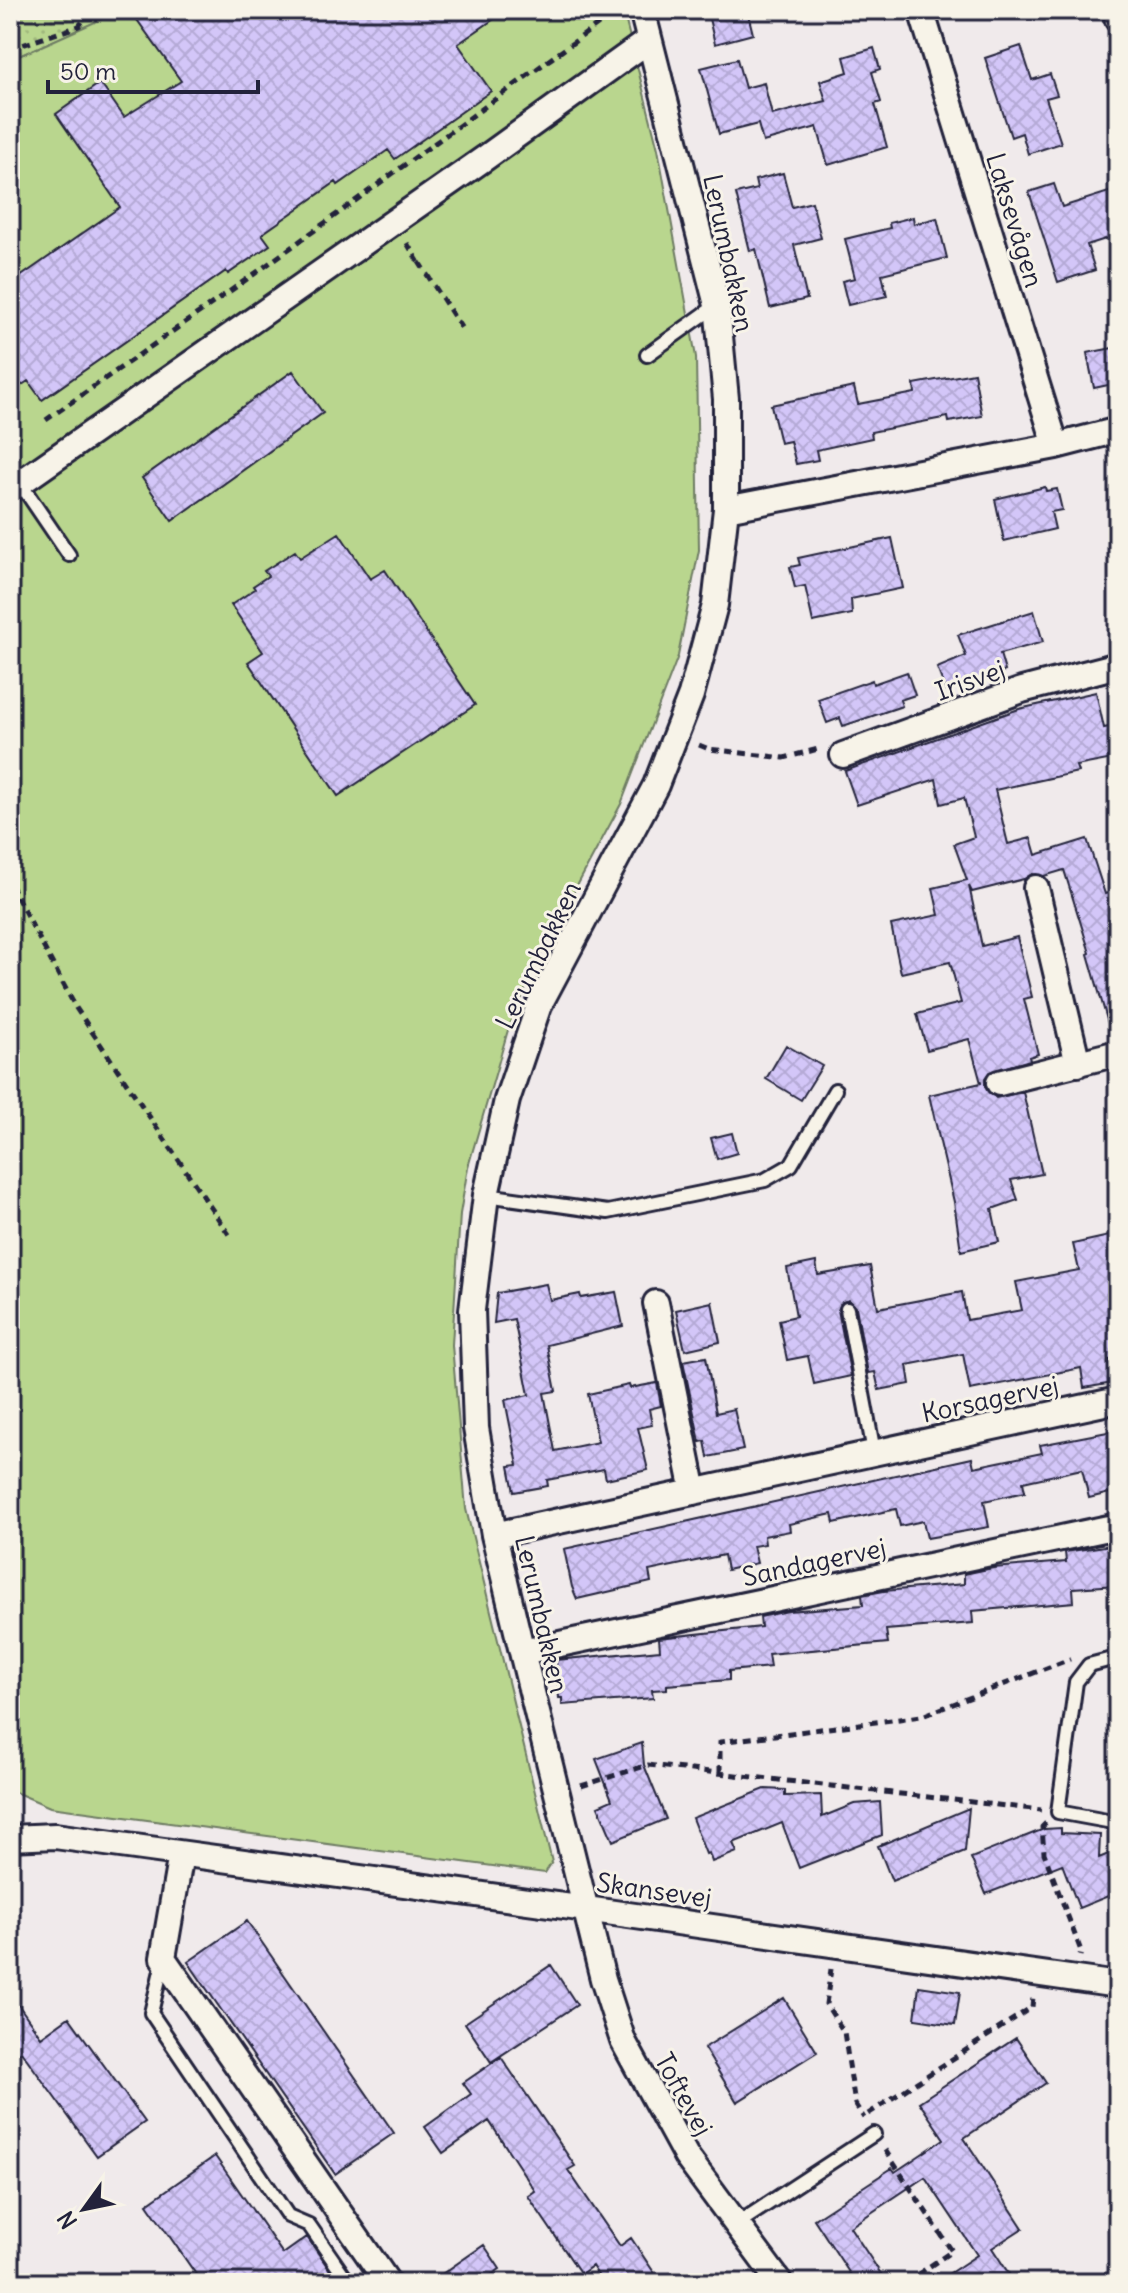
<svg xmlns="http://www.w3.org/2000/svg" width="1128" height="2293" viewBox="0 0 1128 2293" font-family="Delius,sans-serif">
  <style>
    .park { fill: url(#park-dots); stroke: #6e7c64; stroke-width: 2 }
    .pitch { fill: #b9d68e; stroke: #6e7c64; stroke-width: 2 }
    .building { fill: url(#building-cross-hatch); stroke: #22223b; stroke-width: 2 }
    .lines { fill: none; stroke-linecap: round; stroke-linejoin: round }
    .lane-casing { stroke: #22223b; stroke-width: 18 }
    .street-casing { stroke: #22223b; stroke-width: 30 }
    .path { stroke: #22223b; stroke-width: 5; stroke-dasharray: 8 6; stroke-linecap: butt }
    .lane { stroke: #f7f3e8; stroke-width: 12 }
    .street { stroke: #f7f3e8; stroke-width: 24 }
    .labels { text-anchor: middle; dominant-baseline: central; stroke-width: 6; stroke-linejoin: round; paint-order: stroke }
    .street-label { font-size: 26px; fill: #22223b; stroke: #f7f3e8 }
  </style>
  <defs>
    <pattern id="park-dots" width="8" height="8" patternUnits="userSpaceOnUse" patternTransform="scale(2)"><rect width="8" height="8" fill="#b9d68e"/><path d="M2 2h.1M6 6h.1" fill="none" stroke="#9fb77b" stroke-width="1.8" stroke-linecap="round"/></pattern>
    <pattern id="building-cross-hatch" width="8" height="8" patternUnits="userSpaceOnUse" patternTransform="scale(2)"><rect width="8" height="8" fill="#d3c6f8"/><path d="M0 0l8 8M0 8l8-8" fill="none" stroke="#b5aad6"/></pattern>
  </defs>
  <rect width="100%" height="100%" fill="#f0eaeb"/>
  <filter id="ink" filterUnits="userSpaceOnUse"><feTurbulence type="fractalNoise" baseFrequency=".0125" numOctaves="2"/><feDisplacementMap in="SourceGraphic" scale="16" xChannelSelector="R" yChannelSelector="G"/><feConvolveMatrix kernelMatrix="1 2 1 2 8 2 1 2 1" color-interpolation-filters="sRGB"/></filter>
  <g filter="url(#ink)">
    <path class="park" d="M 10,10 L 109,10 L 103,19 L 10,60 Z"/>
    <path class="pitch" d="M 109,10 L 623,10 L 658,149 L 696,357 L 699,550 L 678,656 L 621,804 L 540,955 L 508,1030 L 468,1167 L 460,1214 L 452,1345 L 466,1509 L 552,1862 L 545,1873 L 50,1807 L 10,1790 L 10,60 L 102,19 Z"/>
    <path class="building" d="M 130,10 L 507,10 L 458,44 L 491,91 L 395,159 L 388,150 L 338,185 L 336,182 L 262,234 L 270,245 L 228,274 L 226,271 L 42,400 L 28,381 L 10,393 L 10,284 L 120,207 L 56,114 L 100,83 L 124,117 L 181,81 Z
      M 707,10 L 747,10 L 753,34 L 715,44 Z
      M 1021,46 L 1032,80 L 1050,74 L 1057,95 L 1046,98 L 1061,143 L 1028,154 L 1022,133 L 1011,137 L 985,58 Z
      M 874,48 L 880,69 L 872,72 L 881,102 L 875,104 L 887,147 L 828,165 L 817,127 L 763,142 L 758,124 L 719,134 L 701,68 L 737,59 L 745,88 L 764,83 L 772,115 L 826,101 L 820,81 L 848,72 L 844,57 Z
      M 783,173 L 792,207 L 812,202 L 821,238 L 794,245 L 807,299 L 770,308 L 756,249 L 750,251 L 736,194 L 757,189 L 755,180 Z
      M 1054,184 L 1062,207 L 1118,189 L 1118,235 L 1087,245 L 1095,270 L 1058,282 L 1029,192 Z
      M 913,217 L 914,224 L 937,218 L 947,258 L 882,274 L 887,296 L 848,305 L 842,281 L 855,278 L 845,239 L 890,228 L 889,223 Z
      M 1118,347 L 1118,383 L 1094,388 L 1087,353 Z
      M 293,371 L 323,413 L 172,521 L 142,478 Z
      M 974,373 L 982,416 L 949,422 L 948,417 L 871,432 L 872,438 L 816,450 L 818,460 L 796,464 L 790,441 L 780,443 L 771,405 L 854,387 L 858,404 L 915,393 L 914,384 Z
      M 1045,487 L 1046,491 L 1057,489 L 1062,510 L 1051,512 L 1055,529 L 1004,541 L 995,499 Z
      M 339,533 L 370,579 L 385,570 L 475,705 L 338,796 L 248,662 L 263,652 L 231,605 L 255,589 L 253,586 L 268,576 L 264,571 L 295,551 L 300,558 Z
      M 892,538 L 903,588 L 851,599 L 852,614 L 813,622 L 805,586 L 795,588 L 790,567 L 800,565 L 798,558 Z
      M 1034,611 L 1043,642 L 1000,654 L 1005,671 L 946,691 L 937,668 L 966,656 L 958,635 Z
      M 907,672 L 915,695 L 900,700 L 902,706 L 843,726 L 840,718 L 827,723 L 818,699 L 872,680 L 873,684 Z
      M 1096,692 L 1104,728 L 1114,726 L 1118,758 L 1076,766 L 1078,772 L 995,790 L 1008,844 L 1031,838 L 1036,855 L 1087,839 L 1105,894 L 1118,890 L 1118,1036 L 1112,1037 L 1088,954 L 1090,953 L 1064,870 L 1044,876 L 1032,874 L 1024,879 L 972,892 L 969,886 L 982,946 L 1017,937 L 1032,997 L 1024,999 L 1038,1054 L 1029,1057 L 1030,1060 L 989,1072 L 985,1078 L 985,1087 L 996,1098 L 1023,1092 L 1042,1174 L 1011,1180 L 1018,1200 L 992,1209 L 999,1242 L 961,1251 L 954,1202 L 929,1095 L 981,1083 L 969,1039 L 927,1050 L 917,1014 L 961,1003 L 950,962 L 901,973 L 891,925 L 939,915 L 933,888 L 967,880 L 954,844 L 974,837 L 964,798 L 941,804 L 936,779 L 857,805 L 845,771 L 1019,709 Z
      M 786,1045 L 822,1066 L 801,1100 L 766,1079 Z
      M 732,1133 L 737,1153 L 717,1159 L 711,1138 Z
      M 1118,1234 L 1118,1314 L 1113,1315 L 1118,1359 L 1109,1360 L 1113,1383 L 1084,1388 L 1081,1368 L 970,1390 L 963,1354 L 907,1365 L 910,1384 L 879,1390 L 875,1372 L 868,1373 L 856,1307 L 849,1300 L 842,1302 L 838,1310 L 851,1376 L 814,1384 L 808,1356 L 787,1360 L 779,1320 L 796,1316 L 787,1268 L 816,1262 L 818,1275 L 870,1266 L 878,1308 L 962,1292 L 967,1320 L 1022,1310 L 1016,1282 L 1079,1270 L 1073,1244 Z
      M 546,1284 L 550,1300 L 580,1294 L 581,1298 L 616,1292 L 623,1326 L 547,1345 L 556,1391 L 544,1393 L 555,1451 L 598,1442 L 588,1394 L 629,1385 L 630,1388 L 657,1383 L 661,1406 L 649,1409 L 652,1425 L 638,1428 L 648,1470 L 606,1479 L 604,1469 L 547,1480 L 548,1486 L 514,1492 L 509,1466 L 518,1465 L 505,1400 L 529,1395 L 514,1319 L 494,1323 L 497,1293 Z
      M 712,1302 L 720,1342 L 685,1350 L 676,1310 Z
      M 706,1357 L 716,1413 L 734,1409 L 743,1450 L 708,1457 L 705,1441 L 700,1442 L 683,1361 Z
      M 1118,1430 L 1118,1491 L 1089,1498 L 1082,1469 L 1023,1482 L 1025,1492 L 984,1501 L 989,1527 L 927,1538 L 923,1521 L 900,1526 L 896,1509 L 834,1523 L 832,1514 L 789,1524 L 790,1531 L 764,1536 L 765,1544 L 753,1546 L 757,1563 L 727,1570 L 724,1555 L 649,1571 L 651,1582 L 577,1599 L 572,1587 L 564,1549 L 972,1458 L 974,1467 L 1042,1453 L 1040,1445 Z
      M 1118,1544 L 1118,1585 L 1073,1588 L 1074,1602 L 972,1611 L 973,1623 L 886,1630 L 888,1643 L 768,1654 L 770,1667 L 729,1671 L 729,1680 L 667,1685 L 667,1689 L 652,1690 L 653,1698 L 562,1705 L 562,1698 L 559,1698 L 556,1660 L 660,1650 L 659,1638 L 761,1627 L 760,1617 L 788,1611 L 863,1605 L 862,1595 L 884,1591 L 964,1584 L 964,1574 L 993,1568 L 1066,1562 L 1065,1552 Z
      M 642,1743 L 644,1765 L 666,1819 L 613,1841 L 598,1806 L 612,1800 L 596,1759 Z
      M 765,1789 L 785,1790 L 785,1796 L 821,1795 L 822,1817 L 854,1804 L 880,1802 L 882,1835 L 799,1868 L 782,1823 L 733,1843 L 737,1852 L 712,1862 L 709,1853 L 706,1854 L 692,1818 Z
      M 969,1808 L 965,1851 L 892,1881 L 878,1846 Z
      M 1061,1828 L 1061,1833 L 1100,1835 L 1099,1858 L 1118,1850 L 1118,1892 L 1079,1908 L 1062,1864 L 986,1894 L 971,1858 L 1044,1829 Z
      M 247,1921 L 394,2133 L 335,2174 L 188,1962 Z
      M 551,1965 L 577,2005 L 491,2062 L 465,2023 Z
      M 919,1986 L 960,1992 L 955,2025 L 915,2019 Z
      M 10,1993 L 41,2037 L 69,2017 L 145,2122 L 97,2156 L 21,2051 L 10,2058 Z
      M 784,1998 L 817,2052 L 737,2102 L 704,2048 Z
      M 1016,2038 L 1046,2083 L 964,2138 L 1023,2228 L 992,2248 L 1015,2283 L 935,2283 L 977,2255 L 925,2177 L 850,2227 L 887,2283 L 856,2283 L 814,2219 L 892,2168 L 895,2172 L 944,2139 L 919,2102 Z
      M 501,2057 L 575,2166 L 568,2170 L 620,2246 L 631,2238 L 661,2283 L 603,2283 L 592,2266 L 581,2274 L 528,2196 L 535,2191 L 489,2121 L 443,2153 L 425,2127 L 471,2094 L 463,2083 Z
      M 215,2156 L 283,2254 L 307,2237 L 331,2272 L 328,2275 L 334,2283 L 202,2283 L 147,2204 Z
      M 484,2245 L 500,2269 L 479,2283 L 429,2283 Z"/>
    <g class="lines">
      <g class="lane-casing">
        <path id="lane" d="M 647,355 L 717,305
          M 20,483 L 69,555
          M 486,1195 L 608,1212 L 765,1180 L 791,1165 L 835,1090
          M 847,1309 L 874,1452
          M 1118,1661 L 1108,1660 L 1089,1665 L 1076,1682 L 1058,1812 L 1118,1823
          M 163,1962 L 151,2013 L 288,2216 L 309,2225 L 349,2283
          M 737,2224 L 874,2134"/>
      </g>
      <g class="street-casing">
        <path id="street" d="M 642,10 L 717,305 L 726,399 L 726,509 L 715,605 L 691,695 L 656,785 L 539,1005 L 507,1100 L 486,1195 L 472,1310 L 476,1428 L 494,1535 L 522,1652 L 603,1979 L 623,2041 L 686,2156 L 780,2283
          M 921,10 L 1056,446
          M 1115,10 L 1118,20
          M 10,490 L 485,158 L 649,40
          M 726,509 L 1056,446 L 1118,430
          M 843,755 L 1022,690 L 1118,665
          M 1036,888 L 1078,1064
          M 999,1083 L 1118,1053
          M 656,1303 L 694,1492
          M 494,1535 L 1118,1400
          M 522,1652 L 1118,1526
          M 10,1838 L 55,1836 L 586,1909 L 1118,1985
          M 181,1854 L 163,1958 L 388,2283"/>
      </g>
      <path class="path" d="M 10,49 L 79,26 L 91,10
        M 407,243 L 419,263
        M 419,262 L 462,329
        M 46,420 L 260,270 L 618,10
        M 699,745 L 709,749 L 784,758 L 822,748
        M 10,884 L 76,1008 L 230,1236
        M 720,1773 L 720,1742 L 922,1716 L 1070,1659
        M 581,1786 L 648,1765 L 1041,1810
        M 1046,1823 L 1042,1827 L 1044,1853 L 1081,1951 L 1080,1956
        M 831,1969 L 826,2004 L 844,2032 L 855,2104 L 864,2118
        M 868,2114 L 1032,2007 L 1033,1997
        M 885,2150 L 952,2251 L 905,2283
        M 1111,2216 L 1118,2228"/>
      <use href="#lane" class="lane"/>
      <use href="#street" class="street"/>
    </g>
  </g>
  <g class="labels">
    <g class="street-label">
      <text transform="translate(1015 220) rotate(73)">Laksevågen</text>
      <text transform="translate(729 253) rotate(78)">Lerumbakken</text>
      <text transform="translate(970 680) rotate(-20)">Irisvej</text>
      <text transform="translate(538 955) rotate(-64)">Lerumbakken</text>
      <text transform="translate(990 1399) rotate(-12)">Korsagervej</text>
      <text transform="translate(814 1562) rotate(-12)">Sandagervej</text>
      <text transform="translate(542 1614) rotate(77)">Lerumbakken</text>
      <text transform="translate(654 1890) rotate(8)">Skansevej</text>
      <text transform="translate(684 2094) rotate(61)">Toftevej</text>
    </g>
  </g>
  <rect width="1128" height="2293" fill="none" stroke="#f7f3e8" stroke-width="40"/>
  <rect x="20" y="20" width="1088" height="2253" fill="none" stroke="#22223b" stroke-width="3" filter="url(#ink)"/>
  <g transform="translate(84 2209) rotate(237)" stroke="#f7f3e8" stroke-width="6" paint-order="stroke">
  <path d="M0-6L14 30L0 20L-14 30Z" fill="#22223b"/>
  <text y="-12" font-size="22" font-weight="bold" text-anchor="middle" fill="#22223b">N</text>
  </g>
  <path d="M48 80v12h210v-12" fill="none" stroke="#22223b" stroke-width="4"/>
  <text x="60" y="80" font-size="24" fill="#22223b" stroke="#f7f3e8" stroke-width="6" paint-order="stroke">50 m</text>
</svg>
